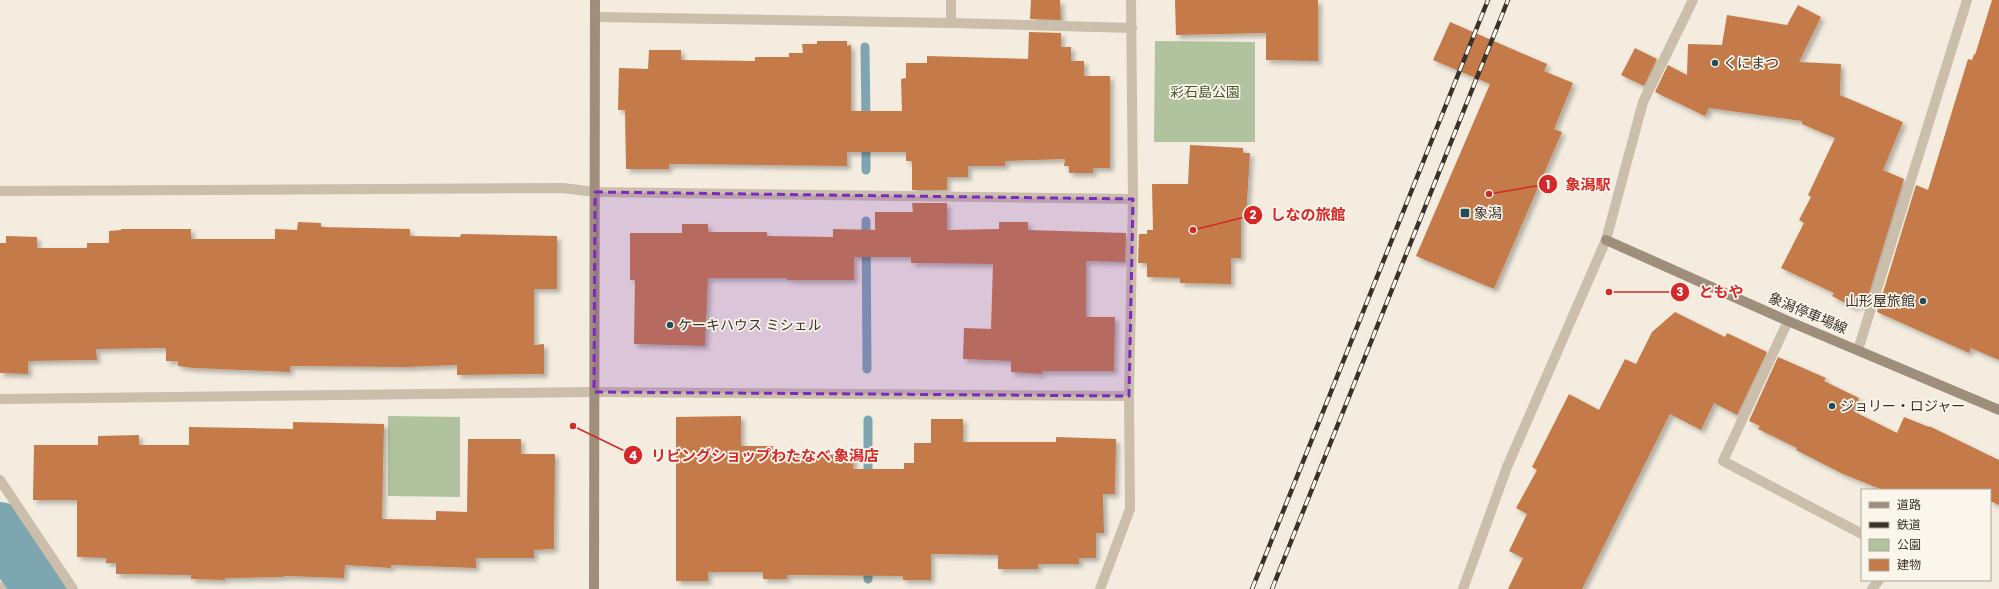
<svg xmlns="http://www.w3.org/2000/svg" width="1999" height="589" viewBox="0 0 1999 589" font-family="Poppins,'Noto Sans JP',sans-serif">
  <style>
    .green { fill: #b1c29e }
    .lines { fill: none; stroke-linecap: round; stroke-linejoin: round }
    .stream { stroke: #7ea6b0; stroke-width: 9 }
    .river { stroke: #7ea6b0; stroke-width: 56 }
    .building { fill: #c57a4a; filter: url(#shadow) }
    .street { stroke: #cbbeaa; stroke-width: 10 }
    .secondary { stroke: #9f8e7b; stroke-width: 10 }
    .rail-casing { stroke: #39312a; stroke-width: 4.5 }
    .rail { stroke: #faf6eb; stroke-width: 3; stroke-dasharray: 9; stroke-linecap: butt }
    .marked { fill: #7b2cbf; fill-opacity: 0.2; stroke: #7b2cbf; stroke-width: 3; stroke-dasharray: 8 5; stroke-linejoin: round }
    .poi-dot { fill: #1f4e5a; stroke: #faf6eb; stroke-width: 1.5 }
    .labels { text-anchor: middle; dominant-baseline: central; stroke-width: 3.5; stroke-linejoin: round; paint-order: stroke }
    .poi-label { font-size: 14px; fill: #39312a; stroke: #faf6eb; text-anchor: start }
    .park-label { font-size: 14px; fill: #42572d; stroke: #faf6eb }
    .street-label { font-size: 14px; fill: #39312a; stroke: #faf6eb }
    .leader { fill: none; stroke: #d62828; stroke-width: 1.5 }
    .callout-dot { fill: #d62828; stroke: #faf6eb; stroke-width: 1.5 }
    .mark-label { font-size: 12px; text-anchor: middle; font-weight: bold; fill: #fff }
    .callout-label { font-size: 15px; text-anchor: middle; font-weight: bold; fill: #d62828; stroke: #faf6eb; stroke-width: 3.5; stroke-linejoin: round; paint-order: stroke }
  </style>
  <defs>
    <filter id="shadow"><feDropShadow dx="3.5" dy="3.5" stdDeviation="2" flood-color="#0004"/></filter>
  </defs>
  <rect width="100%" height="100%" fill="#f3ecdf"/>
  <path class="green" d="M 1155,41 L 1255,42 L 1255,142 L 1154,142 Z
    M 388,416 L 460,417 L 460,497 L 388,496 Z"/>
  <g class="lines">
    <path class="stream" d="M 865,47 L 866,122
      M 866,141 L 866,170
      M 866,221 L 867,369
      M 868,420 L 868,480
      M 868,579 L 868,563"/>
    <path class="river" d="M 0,530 L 41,589"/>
  </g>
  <path class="building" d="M 1031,0 L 1060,0 L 1061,20 L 1030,19 Z
    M 1175,0 L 1318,0 L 1318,61 L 1266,60 L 1266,33 L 1176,35 Z
    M 1992,0 L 1999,0 L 1999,360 L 1971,348 L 1969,353 L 1877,312 L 1916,185 L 1928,190 L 1968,59 L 1972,60 L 1974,54 L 1975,55 Z
    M 1798,5 L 1821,17 L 1799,62 L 1841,64 L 1840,95 L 1903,122 L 1883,170 L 1904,179 L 1865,307 L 1857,304 L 1855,308 L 1832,296 L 1834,293 L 1781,268 L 1804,223 L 1799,220 L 1811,197 L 1808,195 L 1835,138 L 1802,124 L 1802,121 L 1709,108 L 1705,116 L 1655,92 L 1668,65 L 1687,75 L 1688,44 L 1722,45 L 1727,15 L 1787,25 Z
    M 1450,22 L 1547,64 L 1544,71 L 1573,83 L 1554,129 L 1562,132 L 1494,289 L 1416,256 L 1490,84 L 1433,60 Z
    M 1029,32 L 1061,33 L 1061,47 L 1071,47 L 1071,61 L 1084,61 L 1084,76 L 1110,76 L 1110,168 L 1093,168 L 1093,173 L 1069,173 L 1069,166 L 1064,166 L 1065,159 L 1005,161 L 1005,166 L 968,166 L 968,177 L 947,177 L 947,190 L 912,190 L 912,161 L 906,161 L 906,152 L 847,152 L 847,166 L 669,164 L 669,169 L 626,169 L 625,110 L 618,110 L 619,68 L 648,69 L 649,50 L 681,50 L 681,60 L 755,61 L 755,57 L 789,57 L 789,53 L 803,53 L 802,44 L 817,44 L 817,41 L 847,41 L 847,46 L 851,45 L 851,111 L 902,111 L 901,79 L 906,78 L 906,63 L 927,63 L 927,56 L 1028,59 Z
    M 1635,48 L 1657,59 L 1644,86 L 1621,75 Z
    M 1190,145 L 1243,148 L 1243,153 L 1250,153 L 1246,218 L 1241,217 L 1241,258 L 1231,258 L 1231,284 L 1180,283 L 1180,278 L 1147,277 L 1147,263 L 1138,263 L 1139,234 L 1147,234 L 1147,230 L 1153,230 L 1152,184 L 1188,184 Z
    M 912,203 L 947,203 L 947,230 L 999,229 L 999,222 L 1028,222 L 1028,230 L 1126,233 L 1125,262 L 1086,261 L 1086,317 L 1115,317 L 1114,371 L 1042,371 L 1042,374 L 1011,372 L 1011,361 L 963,359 L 964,328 L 991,329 L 993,264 L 911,263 L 911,257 L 854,257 L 854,280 L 787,280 L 787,278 L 708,278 L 705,346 L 634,344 L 635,280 L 630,280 L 630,233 L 682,233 L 682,224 L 708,224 L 708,232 L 767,232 L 767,236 L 833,237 L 833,229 L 875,230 L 875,212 L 913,212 Z
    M 298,222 L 321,223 L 321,227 L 410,229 L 410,236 L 460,237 L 461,234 L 557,236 L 557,289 L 534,289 L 534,345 L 544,344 L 544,374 L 457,375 L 457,365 L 406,367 L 290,366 L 290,372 L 193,368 L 178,366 L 178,361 L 166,361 L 166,348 L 96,349 L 97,360 L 28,361 L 28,374 L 0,373 L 0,243 L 6,243 L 6,236 L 37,237 L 37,248 L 87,248 L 87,243 L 109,243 L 109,231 L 121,230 L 121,229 L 191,229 L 191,239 L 275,239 L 275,229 L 297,230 Z
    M 1675,312 L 1725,337 L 1727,333 L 1767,352 L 1737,415 L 1714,403 L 1701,430 L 1670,414 L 1582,589 L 1508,589 L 1523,558 L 1509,551 L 1527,514 L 1516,508 L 1537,470 L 1532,467 L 1569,394 L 1599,410 L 1625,359 L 1636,364 L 1652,332 Z
    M 1778,357 L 1826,378 L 1824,381 L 1859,398 L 1853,411 L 1897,433 L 1904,417 L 1929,427 L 1929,426 L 1999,460 L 1999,505 L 1990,501 L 1990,490 L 1883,490 L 1843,474 L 1796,450 L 1797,448 L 1758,429 L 1760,426 L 1749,421 Z
    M 741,416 L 741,446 L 773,446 L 773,451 L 779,451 L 779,454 L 854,455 L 853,469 L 904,469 L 904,463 L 914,463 L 914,443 L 931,443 L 931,419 L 963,419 L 963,442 L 1056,442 L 1056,437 L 1116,439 L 1115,494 L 1103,494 L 1104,533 L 1096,533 L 1096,558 L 1079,558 L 1079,564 L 1038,564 L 1038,569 L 998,569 L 998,555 L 931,554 L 931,580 L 903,580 L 903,576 L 787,575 L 787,579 L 763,579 L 763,572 L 708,572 L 708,581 L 676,581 L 676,417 Z
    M 293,422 L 384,424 L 382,519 L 436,520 L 436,511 L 467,512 L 468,439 L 521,439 L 521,454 L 555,454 L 554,549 L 534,550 L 534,558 L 476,558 L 476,568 L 391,565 L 391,568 L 345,565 L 344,578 L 284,576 L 284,577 L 225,578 L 225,580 L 191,579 L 191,575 L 116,574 L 116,563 L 106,563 L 106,558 L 77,557 L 77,500 L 33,500 L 34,445 L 98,445 L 98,436 L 139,435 L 139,445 L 189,445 L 189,427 L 293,429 Z"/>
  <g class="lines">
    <path class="street" d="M 596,17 L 951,23 L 951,0
      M 951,23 L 1132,28
      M 0,191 L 563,188 L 595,192 L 1133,199 L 1131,0
      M 1788,321 L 1723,461 L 1862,534
      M 1858,350 L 1967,0
      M 0,399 L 594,392 L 1129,396 L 1133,199
      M 0,480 L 73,589
      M 0,587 L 1,589
      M 1100,589 L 1130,509 L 1129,396
      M 1463,589 L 1507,467 L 1606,240 L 1643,102 L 1693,0
      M 1872,589 L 1879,580"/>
    <path class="secondary" d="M 1606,240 L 1788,321 L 1999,410
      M 594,589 L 595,0"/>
    <g class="rail-casing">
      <path id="rail" d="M 1252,589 L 1488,0
        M 1272,589 L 1508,0"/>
    </g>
    <use href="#rail" class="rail"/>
  </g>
  <path class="marked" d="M 595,192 L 1133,199 L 1129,396 L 594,392 Z"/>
  <g class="poi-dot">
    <circle cx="1715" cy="63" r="4"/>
    <rect x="1460" y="208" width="10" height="10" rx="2"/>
    <circle cx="1923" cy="301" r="4"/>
    <circle cx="670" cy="325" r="4"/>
    <circle cx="1832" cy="406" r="4"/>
  </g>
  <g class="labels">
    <g class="poi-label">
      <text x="1723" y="63">くにまつ</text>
      <text x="1474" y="213">象潟</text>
      <text x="1915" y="301" text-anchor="end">山形屋旅館</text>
      <text x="678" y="325">ケーキハウス ミシェル</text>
      <text x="1840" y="406">ジョリー・ロジャー</text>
    </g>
    <g class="park-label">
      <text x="1205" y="92">彩石島公園</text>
    </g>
    <g class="street-label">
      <text transform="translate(1808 313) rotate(23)">象潟停車場線</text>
    </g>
  </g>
  <path class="leader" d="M1489 194L1548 184M1193 230L1253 215M1609 292L1680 292M573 426L633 455"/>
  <g class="callout-dot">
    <circle cx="1489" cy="194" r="4"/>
    <circle cx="1193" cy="230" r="4"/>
    <circle cx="1609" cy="292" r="4"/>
    <circle cx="573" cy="426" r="4"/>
    <circle cx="1548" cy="184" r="10"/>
    <circle cx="1253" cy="215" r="10"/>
    <circle cx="1680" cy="292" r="10"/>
    <circle cx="633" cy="455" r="10"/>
  </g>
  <g class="mark-label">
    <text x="1548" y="189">1</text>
    <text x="1253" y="219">2</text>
    <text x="1680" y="296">3</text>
    <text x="633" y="460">4</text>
  </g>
  <g class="callout-label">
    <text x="1588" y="190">象潟駅</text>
    <text x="1308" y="220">しなの旅館</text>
    <text x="1721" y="297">ともや</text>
    <text x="765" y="461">リビングショップわたなべ 象潟店</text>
  </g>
  <rect x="1861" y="489" width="130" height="92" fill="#faf6eb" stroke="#ada79e"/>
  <rect x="1869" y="502" width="20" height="6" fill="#9f8e7b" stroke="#ada79e"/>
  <text x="1897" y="509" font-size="12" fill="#39312a">道路</text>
  <rect x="1869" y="522" width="20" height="6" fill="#39312a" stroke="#ada79e"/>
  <text x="1897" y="529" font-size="12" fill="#39312a">鉄道</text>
  <rect x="1869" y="539" width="20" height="12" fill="#b1c29e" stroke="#ada79e"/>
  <text x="1897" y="549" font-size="12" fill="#39312a">公園</text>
  <rect x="1869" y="559" width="20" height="12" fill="#c57a4a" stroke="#ada79e"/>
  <text x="1897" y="569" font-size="12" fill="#39312a">建物</text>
</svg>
